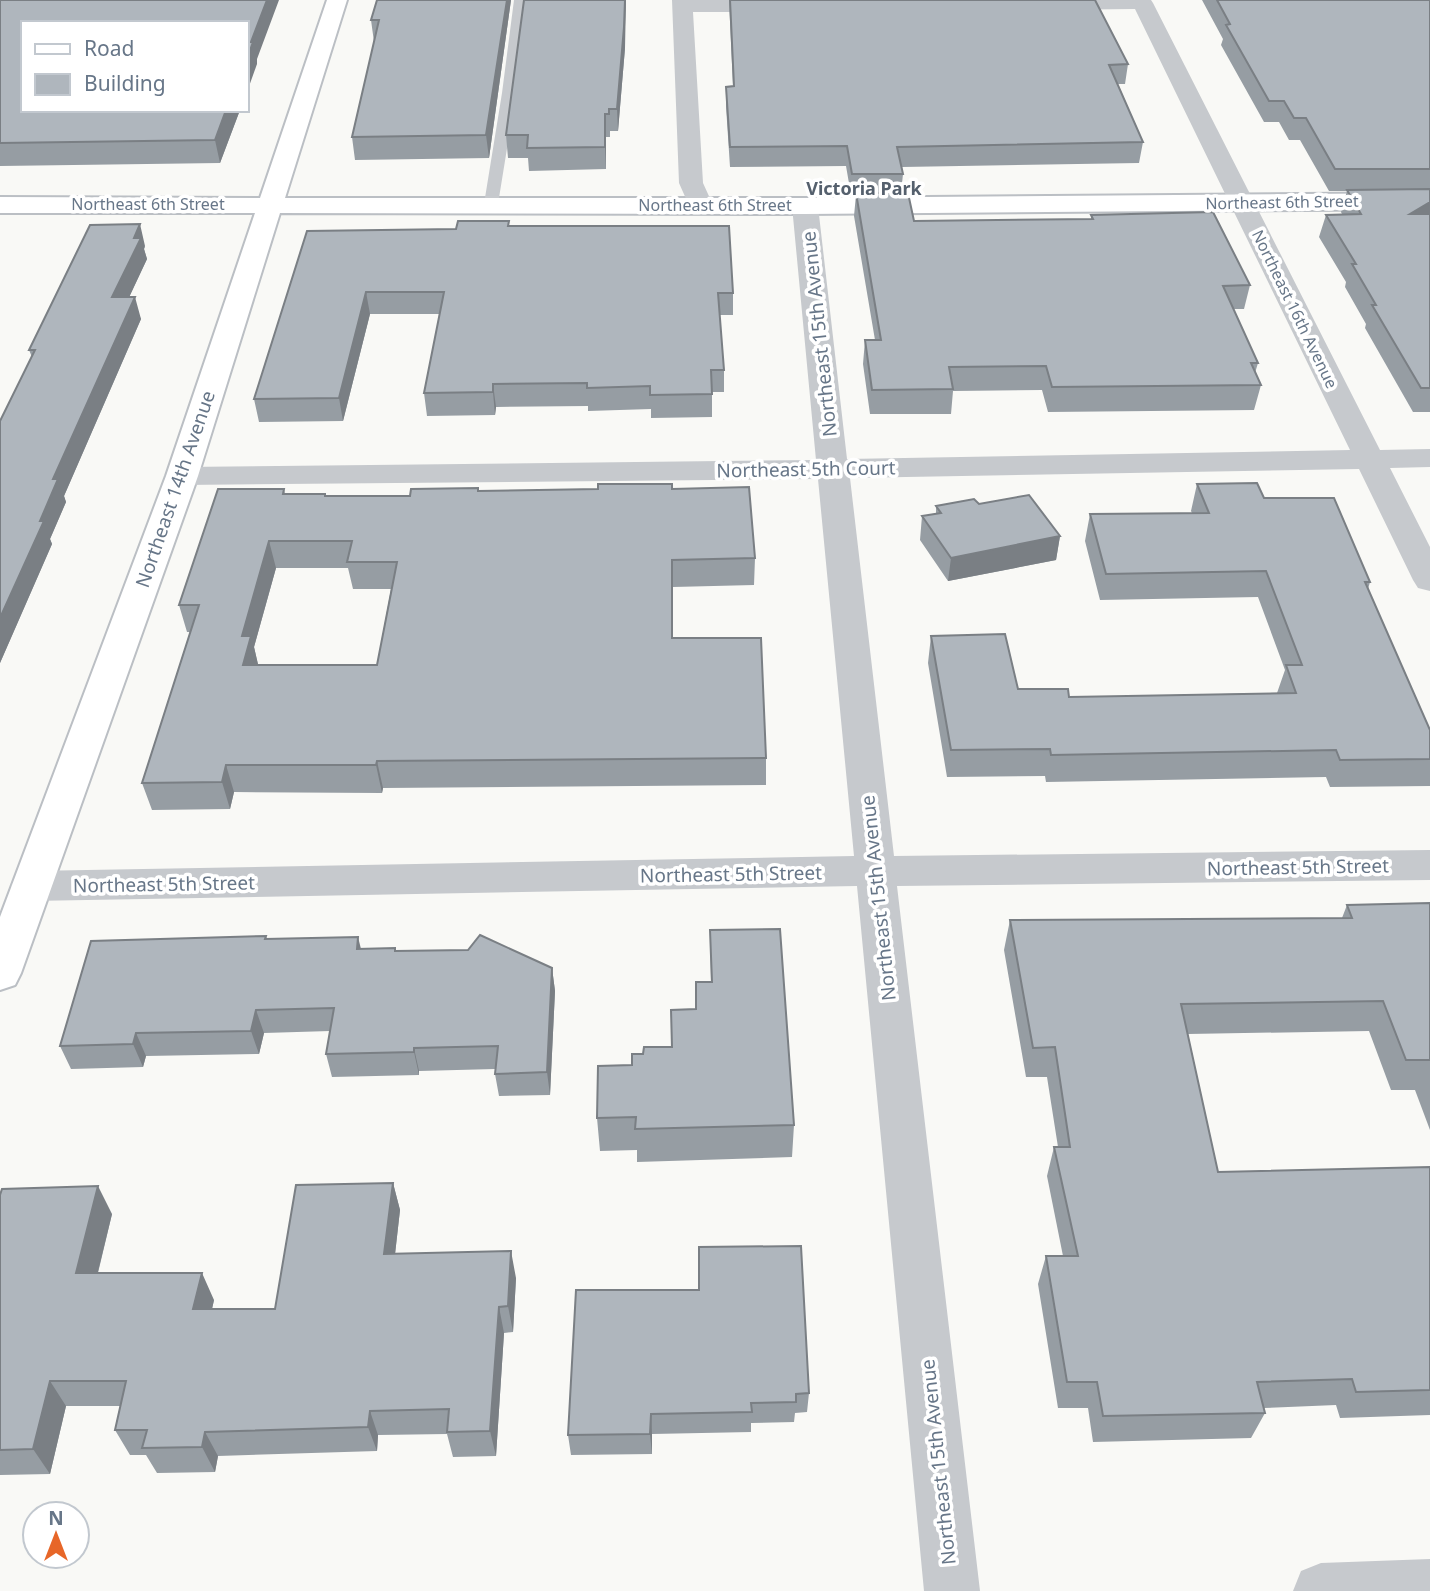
<svg xmlns="http://www.w3.org/2000/svg" width="1430" height="1591" viewBox="0 0 1430 1591" font-family="'Noto Sans',sans-serif">
  <style>
    .lines { fill: none; stroke-linecap: round; stroke-linejoin: round }
    .secondary-casing { stroke: #bbbfc4; stroke-width: 4 }
    .lane { fill: #c6c9cd; fill-rule: evenodd }
    .street { fill: #c6c9cd; fill-rule: evenodd }
    .secondary { fill: #fff; fill-rule: evenodd }
    .wall { fill: #969da3; fill-rule: evenodd }
    .shaded-wall { fill: #7a7f84 }
    .building { fill: #afb6bd; stroke: #7a7f84; stroke-width: 2; fill-rule: evenodd }
    .labels { text-anchor: middle; dominant-baseline: central; stroke-width: 7; stroke-linejoin: round; paint-order: stroke }
    .far-street-label { font-size: 16px; fill: #677688; stroke: #fff }
    .far-neighbourhood-label { font-size: 18px; font-weight: bold; fill: #55606d; stroke: #fff }
    .street-label { font-size: 19px; fill: #677688; stroke: #fff }
  </style>
  <rect width="100%" height="100%" fill="#f9f9f6"/>
  <g class="lines">
    <g class="secondary-casing">
      <path id="secondary" d="M 327,0 L 347,0 L 285,198 L 805,198 L 1430,193 L 1430,209 L 805,214 L 280,213 L 198,476 L 21,973 L 15,985 L 0,990 L 0,917 L 166,476 L 255,213 L 0,213 L 0,197 L 260,198 Z"/>
    </g>
    <path class="lane" d="M 514,0 L 526,0 L 516,93 L 498,204 L 491,208 L 484,204 L 502,93 Z"/>
    <path class="street" d="M 672,0 L 782,0 L 791,6 L 788,10 L 781,12 L 693,12 L 703,183 L 713,205 L 709,210 L 700,213 L 691,210 L 679,183 Z
      M 1037,0 L 1151,0 L 1153,3 L 1380,450 L 1430,449 L 1430,467 L 1390,468 L 1430,547 L 1430,591 L 1418,588 L 1413,580 L 1359,469 L 850,478 L 894,856 L 1430,850 L 1430,880 L 897,886 L 980,1591 L 924,1591 L 857,886 L 31,901 L 17,897 L 11,886 L 17,875 L 31,871 L 854,856 L 818,479 L 182,485 L 171,483 L 166,476 L 171,469 L 182,467 L 816,460 L 792,206 L 796,201 L 805,198 L 814,201 L 818,206 L 847,459 L 1350,450 L 1135,9 L 1045,10 L 1038,8 L 1035,4 Z
      M 1430,1559 L 1430,1591 L 1293,1591 L 1301,1571 L 1321,1563 Z"/>
    <use href="#secondary" class="secondary"/>
  </g>
  <path class="wall" d="M 0,0 L 257,59 L 257,64 L 23,110 L 240,110 L 220,163 L 0,166 Z
    M 511,0 L 489,158 L 355,160 L 352,137 L 374,42 L 371,20 Z
    M 729,0 L 1128,64 L 1125,84 L 1118,84 L 1143,142 L 1139,163 L 902,167 L 903,174 L 901,193 L 914,221 L 1091,219 L 1091,215 L 1250,285 L 1244,309 L 1233,309 L 1258,363 L 1255,373 L 1261,385 L 1254,410 L 1048,412 L 1042,390 L 953,391 L 951,414 L 870,414 L 863,364 L 865,340 L 875,340 L 854,216 L 856,195 L 851,195 L 846,166 L 730,167 L 726,106 L 726,87 L 733,86 Z
    M 1202,0 L 1430,0 L 1430,412 L 1413,412 L 1365,328 L 1366,324 L 1345,287 L 1346,282 L 1319,237 L 1326,215 L 1342,214 L 1341,212 L 1347,191 L 1329,191 L 1300,140 L 1289,140 L 1279,122 L 1264,122 L 1221,45 L 1223,39 Z
    M 625,48 L 618,131 L 610,131 L 610,137 L 606,137 L 606,169 L 529,171 L 528,158 L 508,158 L 506,135 Z
    M 509,221 L 509,226 L 733,293 L 733,315 L 719,315 L 724,370 L 724,392 L 712,392 L 712,417 L 651,418 L 651,409 L 588,411 L 588,406 L 496,407 L 495,415 L 427,416 L 424,393 L 440,314 L 370,314 L 343,421 L 259,422 L 254,399 L 307,231 L 456,229 Z
    M 145,246 L 144,249 L 147,259 L 129,297 L 141,319 L 64,496 L 66,502 L 50,539 L 52,544 L 0,663 L 0,421 L 32,357 L 29,350 Z
    M 1197,484 L 1264,498 L 1370,582 L 1368,589 L 1430,730 L 1430,786 L 1330,787 L 1326,777 L 1046,782 L 1045,776 L 947,777 L 928,663 L 931,636 L 1018,689 L 1069,697 L 1277,693 L 1285,670 L 1258,597 L 1100,600 L 1085,541 L 1090,514 L 1192,513 L 1191,511 Z
    M 284,489 L 285,494 L 325,494 L 326,496 L 410,496 L 478,491 L 672,489 L 755,558 L 754,585 L 673,587 L 673,638 L 766,758 L 766,785 L 383,788 L 382,793 L 234,792 L 230,809 L 152,810 L 142,783 L 190,632 L 187,632 L 179,605 ZM 276,568 L 348,568 L 353,589 L 391,589 L 377,665 L 258,665 L 254,647 Z
    M 979,504 L 1060,536 L 1056,560 L 948,581 L 920,540 L 922,516 L 936,514 L 936,506 Z
    M 1430,903 L 1430,1130 L 1415,1090 L 1391,1090 L 1369,1031 L 1188,1034 L 1218,1172 L 1430,1167 L 1430,1415 L 1340,1418 L 1336,1405 L 1264,1408 L 1265,1413 L 1251,1438 L 1093,1442 L 1088,1408 L 1058,1408 L 1038,1284 L 1046,1256 L 1063,1256 L 1047,1176 L 1054,1147 L 1058,1147 L 1047,1077 L 1026,1077 L 1004,950 L 1010,920 L 1342,918 L 1347,905 Z
    M 710,930 L 794,1125 L 792,1157 L 637,1162 L 637,1150 L 600,1151 L 597,1118 L 632,1065 L 643,1054 L 672,1047 L 696,1009 L 711,982 Z
    M 266,936 L 267,939 L 361,949 L 395,948 L 396,951 L 552,968 L 555,991 L 550,1095 L 499,1096 L 495,1074 L 495,1069 L 419,1071 L 419,1075 L 332,1077 L 326,1054 L 330,1031 L 264,1033 L 259,1054 L 146,1056 L 143,1067 L 71,1069 L 60,1046 Z
    M 393,1183 L 400,1210 L 395,1254 L 516,1278 L 513,1332 L 504,1333 L 496,1456 L 453,1457 L 447,1434 L 378,1435 L 377,1451 L 218,1456 L 215,1472 L 157,1473 L 146,1455 L 130,1455 L 115,1430 L 120,1406 L 66,1406 L 50,1474 L 0,1475 L 0,1195 L 112,1214 L 98,1273 L 214,1300 L 212,1309 L 275,1309 Z
    M 576,1290 L 809,1393 L 807,1412 L 795,1413 L 794,1422 L 751,1423 L 751,1432 L 652,1434 L 652,1454 L 571,1455 L 568,1435 Z"/>
  <path class="shaded-wall" d="M 267,0 L 279,0 L 257,59 L 257,64 L 247,92 L 247,59 L 251,42 Z
    M 507,0 L 511,0 L 489,158 L 486,135 Z
    M 625,0 L 626,0 L 625,48 L 618,131 L 617,109 Z
    M 226,110 L 240,110 L 220,163 L 215,140 Z
    M 605,114 L 606,137 L 606,169 L 605,147 Z
    M 1430,202 L 1430,221 L 1410,214 Z
    M 140,224 L 145,246 L 144,249 L 147,259 L 119,319 L 112,297 L 134,238 Z
    M 366,292 L 370,314 L 343,421 L 339,398 Z
    M 135,297 L 141,319 L 64,496 L 66,502 L 50,539 L 52,544 L 0,663 L 0,618 L 40,521 L 53,479 Z
    M 493,384 L 496,407 L 495,415 L 493,392 Z
    M 1060,536 L 1056,560 L 948,581 L 951,558 Z
    M 269,541 L 276,568 L 254,647 L 258,664 L 251,692 L 243,665 L 242,636 Z
    M 377,761 L 383,788 L 382,793 L 376,765 Z
    M 226,765 L 234,792 L 230,809 L 222,782 Z
    M 358,937 L 364,961 L 357,949 Z
    M 552,968 L 555,991 L 550,1095 L 547,1072 Z
    M 256,1010 L 264,1033 L 259,1054 L 251,1031 Z
    M 136,1033 L 146,1056 L 143,1067 L 133,1044 Z
    M 414,1048 L 419,1071 L 419,1075 L 414,1052 Z
    M 393,1183 L 400,1210 L 392,1281 L 384,1254 Z
    M 98,1186 L 112,1214 L 91,1300 L 76,1273 Z
    M 511,1251 L 516,1278 L 513,1332 L 508,1306 Z
    M 202,1273 L 214,1300 L 206,1335 L 193,1309 Z
    M 499,1307 L 504,1333 L 496,1456 L 490,1431 Z
    M 50,1381 L 66,1406 L 50,1474 L 33,1449 Z
    M 370,1411 L 378,1435 L 377,1451 L 368,1427 Z
    M 651,1414 L 652,1434 L 652,1454 L 650,1434 Z
    M 205,1432 L 218,1456 L 215,1472 L 202,1447 Z"/>
  <path class="building" d="M 0,0 L 267,0 L 251,42 L 253,42 L 247,59 L 247,23 L 23,23 L 23,110 L 226,110 L 215,140 L 0,143 Z
    M 377,0 L 507,0 L 486,135 L 352,137 L 379,20 L 371,20 Z
    M 524,0 L 625,0 L 624,27 L 617,109 L 609,109 L 609,114 L 605,114 L 605,147 L 527,148 L 528,135 L 506,135 Z
    M 730,0 L 1095,0 L 1128,64 L 1109,65 L 1143,142 L 897,147 L 903,174 L 852,174 L 847,146 L 730,147 L 726,87 L 734,86 Z
    M 1217,0 L 1430,0 L 1430,169 L 1335,169 L 1306,118 L 1294,118 L 1284,101 L 1269,101 L 1226,25 L 1230,24 Z
    M 1430,189 L 1430,202 L 1410,214 L 1430,214 L 1430,388 L 1421,388 L 1372,305 L 1376,305 L 1352,264 L 1356,264 L 1326,215 L 1361,214 L 1347,190 Z
    M 856,193 L 908,193 L 914,221 L 1093,219 L 1091,215 L 1213,212 L 1250,285 L 1223,286 L 1258,363 L 1251,363 L 1261,385 L 1052,387 L 1046,366 L 949,367 L 953,389 L 872,390 L 865,340 L 881,340 Z
    M 458,221 L 509,221 L 508,226 L 729,226 L 733,293 L 718,293 L 724,370 L 711,370 L 712,394 L 650,395 L 650,386 L 587,388 L 587,383 L 493,384 L 493,392 L 424,393 L 444,292 L 366,292 L 339,398 L 254,399 L 307,231 L 456,229 Z
    M 140,224 L 134,238 L 141,238 L 112,297 L 135,297 L 53,479 L 58,479 L 40,521 L 44,521 L 0,618 L 0,421 L 35,350 L 29,350 L 90,225 Z
    M 1257,483 L 1264,498 L 1334,498 L 1370,582 L 1365,582 L 1430,730 L 1430,759 L 1340,760 L 1336,750 L 1051,755 L 1050,749 L 951,750 L 931,636 L 1005,634 L 1018,689 L 1068,689 L 1069,697 L 1296,693 L 1286,665 L 1302,665 L 1266,571 L 1106,574 L 1090,514 L 1209,513 L 1197,484 Z
    M 598,484 L 672,484 L 672,489 L 749,487 L 755,558 L 672,560 L 672,638 L 761,638 L 766,758 L 377,761 L 376,765 L 226,765 L 222,782 L 142,783 L 199,605 L 179,605 L 218,489 L 284,489 L 283,494 L 325,494 L 325,496 L 410,496 L 411,489 L 478,488 L 478,491 L 598,489 ZM 269,541 L 352,541 L 347,562 L 397,562 L 377,665 L 243,665 L 251,636 L 242,636 Z
    M 1029,495 L 1060,536 L 951,558 L 922,516 L 941,513 L 936,506 L 974,499 L 979,504 Z
    M 1430,903 L 1430,1060 L 1406,1060 L 1383,1001 L 1181,1004 L 1218,1172 L 1430,1167 L 1430,1390 L 1356,1392 L 1352,1379 L 1257,1382 L 1265,1413 L 1103,1416 L 1097,1382 L 1067,1382 L 1046,1256 L 1078,1256 L 1054,1147 L 1070,1147 L 1055,1047 L 1033,1048 L 1010,920 L 1352,918 L 1347,905 Z
    M 780,929 L 794,1125 L 635,1129 L 636,1117 L 597,1118 L 598,1066 L 632,1065 L 632,1054 L 643,1054 L 644,1047 L 672,1047 L 671,1010 L 696,1009 L 696,982 L 712,982 L 710,930 Z
    M 480,935 L 552,968 L 547,1072 L 495,1074 L 498,1046 L 414,1048 L 414,1052 L 326,1054 L 334,1008 L 256,1010 L 251,1031 L 136,1033 L 133,1044 L 60,1046 L 91,941 L 266,936 L 265,939 L 358,937 L 357,949 L 395,948 L 395,951 L 468,950 Z
    M 393,1183 L 384,1254 L 511,1251 L 508,1306 L 499,1307 L 490,1431 L 447,1432 L 449,1409 L 370,1411 L 368,1427 L 205,1432 L 202,1447 L 142,1448 L 147,1430 L 115,1430 L 126,1381 L 50,1381 L 33,1449 L 0,1450 L 0,1195 L 2,1189 L 98,1186 L 76,1273 L 202,1273 L 193,1309 L 275,1309 L 296,1185 Z
    M 801,1246 L 809,1393 L 796,1394 L 796,1402 L 751,1403 L 752,1412 L 651,1414 L 650,1434 L 568,1435 L 576,1290 L 699,1290 L 699,1247 Z"/>
  <g class="labels">
    <g class="far-street-label">
      <text transform="translate(1282 202) rotate(-1)">Northeast 6th Street</text>
      <text x="148" y="204">Northeast 6th Street</text>
      <text x="715" y="205">Northeast 6th Street</text>
      <text transform="translate(1295 309) rotate(64)">Northeast 16th Avenue</text>
    </g>
    <g class="far-neighbourhood-label">
      <text x="864" y="188">Victoria Park</text>
    </g>
    <g class="street-label">
      <text transform="translate(819 334) rotate(-96)">Northeast 15th Avenue</text>
      <text transform="translate(806 469) rotate(-1)">Northeast 5th Court</text>
      <text transform="translate(175 489) rotate(-71)">Northeast 14th Avenue</text>
      <text transform="translate(1298 867) rotate(-1)">Northeast 5th Street</text>
      <text transform="translate(731 874) rotate(-1)">Northeast 5th Street</text>
      <text transform="translate(164 884) rotate(-1)">Northeast 5th Street</text>
      <text transform="translate(878 898) rotate(-96)">Northeast 15th Avenue</text>
      <text transform="translate(938 1462) rotate(-96)">Northeast 15th Avenue</text>
    </g>
  </g>
  <rect x="21" y="21" width="228" height="91" fill="#ffffff" stroke="#c2c8cf" stroke-width="2"/>
  <rect x="35" y="44" width="35" height="10" fill="#ffffff" stroke="#c2c8cf" stroke-width="2"/>
  <text x="84" y="56" font-size="21" fill="#677688">Road</text>
  <rect x="35" y="74" width="35" height="21" fill="#afb6bd" stroke="#c2c8cf" stroke-width="2"/>
  <text x="84" y="91" font-size="21" fill="#677688">Building</text>
  <g transform="translate(56 1535)"><circle r="33" fill="#ffffff" stroke="#c2c8cf" stroke-width="2"/>
  <path d="M0-5L12 26L0 18L-12 26Z" fill="#e76628"/>
  <text y="-10" font-size="19" font-weight="bold" text-anchor="middle" fill="#677688">N</text>
  </g>
</svg>
